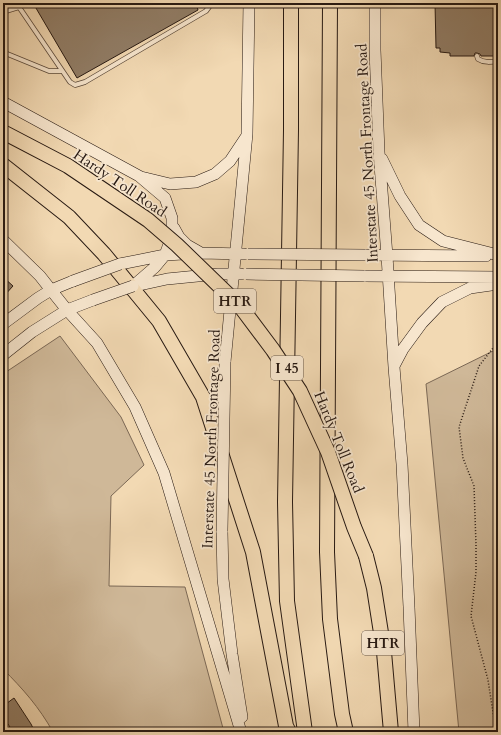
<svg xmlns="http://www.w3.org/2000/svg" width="501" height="735" viewBox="0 0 501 735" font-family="Cardo,serif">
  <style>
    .green { fill: #cfb898; stroke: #7b6855 }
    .building { fill: #917d66; stroke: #271912 }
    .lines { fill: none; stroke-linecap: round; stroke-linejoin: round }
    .lane-casing { stroke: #5a493a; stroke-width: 5.5 }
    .secondary-casing { stroke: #271912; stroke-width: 12 }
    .highway-casing { stroke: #271912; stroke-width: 16 }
    .path { stroke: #271912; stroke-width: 1.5; stroke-dasharray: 1 2; stroke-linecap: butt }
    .lane { stroke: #f7e6ce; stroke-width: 4 }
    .secondary { stroke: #f7e6ce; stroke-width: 11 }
    .highway { stroke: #f2d9b3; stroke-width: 14 }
    .secondary-bridge-casing { stroke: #271912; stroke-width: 12; stroke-linecap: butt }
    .highway-bridge-casing { stroke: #271912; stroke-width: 16; stroke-linecap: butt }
    .secondary-bridge { stroke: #f7e6ce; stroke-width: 11 }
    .highway-bridge { stroke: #f2d9b3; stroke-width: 14 }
    .labels { text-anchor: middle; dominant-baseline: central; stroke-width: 3.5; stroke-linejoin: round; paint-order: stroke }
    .shield { fill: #f7e6ce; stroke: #65564a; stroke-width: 1 }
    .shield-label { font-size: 14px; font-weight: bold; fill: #271912 }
    .street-label { font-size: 15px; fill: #271912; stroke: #f7e6ce }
  </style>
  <rect width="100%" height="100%" fill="#f2d9b3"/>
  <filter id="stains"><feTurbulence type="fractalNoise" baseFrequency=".005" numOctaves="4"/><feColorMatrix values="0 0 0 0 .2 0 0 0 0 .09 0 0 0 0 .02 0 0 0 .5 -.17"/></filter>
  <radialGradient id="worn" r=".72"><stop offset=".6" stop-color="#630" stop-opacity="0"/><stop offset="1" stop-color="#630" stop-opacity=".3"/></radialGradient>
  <path class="green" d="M 60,336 L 121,417 L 144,465 L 111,496 L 109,586 L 185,587 L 224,732 L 53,732 C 39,707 23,689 3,669 L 3,374 Z
    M 498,346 L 498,732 L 459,732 L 426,384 L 495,350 Z"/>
  <path class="building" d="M 33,3 L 196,3 L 198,10 L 77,78 Z
    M 435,3 L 498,3 L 498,56 L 481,56 L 480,54 L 477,53 L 475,53 L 474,56 L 450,56 L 450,53 L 440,52 L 440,48 L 436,48 Z
    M 3,277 L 13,286 L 3,297 Z
    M 14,698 L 31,724 L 35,732 L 13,732 L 8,724 L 3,728 L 3,706 Z"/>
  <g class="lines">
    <g class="lane-casing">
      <path id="lane" d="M 19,3 L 19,7 L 70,82 L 75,85 L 85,82 L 206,11 L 209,7 L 210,3
        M 3,20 L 6,11 L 19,7
        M 3,50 L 5,53 L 49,71 L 62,71
        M 477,56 L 478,59 C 484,63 491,62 498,61"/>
    </g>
    <g class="secondary-casing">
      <path id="secondary" d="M 375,3 L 375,50 L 379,152 L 387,256 L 394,367 L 402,464 L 409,607 L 414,732
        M 3,102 L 139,176 L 165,198 L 172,218 L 172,236 L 165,255 L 155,267 L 133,286
        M 382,159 L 400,196 L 419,225 L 443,241 L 498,255
        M 141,177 L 170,184 L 196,182 L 215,174 L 230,161 L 246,137
        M 174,228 L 179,237 L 187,245 L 201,253
        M 3,240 L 40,276 L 51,290 L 67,310 L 97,343 L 135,407 L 164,473 L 241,732
        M 365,255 L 486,256
        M 120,264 L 165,255 L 201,253 L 244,254
        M 364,276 L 498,277
        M 135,286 L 167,279 L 218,274 L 241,274
        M 3,324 L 38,298 L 51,290 L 73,281
        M 3,355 L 32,332 L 67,310 L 93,300
        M 225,362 L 247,134 L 249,3
        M 394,366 L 403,349 L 422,323 L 442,302 L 470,288 L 498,284
        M 222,531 L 223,579 L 232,654 L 242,717"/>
    </g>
    <g class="highway-casing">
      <path id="highway" d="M 291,3 L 291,130 L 285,502 L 287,601 L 305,732
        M 330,3 L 327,552 L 330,619 L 342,714 L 346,732
        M 3,165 L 69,217 L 104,254 L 159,321 L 203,397 L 253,552 L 286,726 L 289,732
        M 366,556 L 374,588 L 384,652 L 391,732"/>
    </g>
    <path class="path" d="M 496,732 L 488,680 L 471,616 L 476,572 L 476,545 L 474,486 L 463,458 L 459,427 L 479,366 L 493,348 L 498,345"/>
    <use href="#lane" class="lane"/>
    <use href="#secondary" class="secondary"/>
    <use href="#highway" class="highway"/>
    <g class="secondary-bridge-casing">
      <path id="secondary-bridge" d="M 248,254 L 365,255
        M 246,274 L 364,276
        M 73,281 L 120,264
        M 93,300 L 133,286
        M 222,531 L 225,362"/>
    </g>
    <g class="highway-bridge-casing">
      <path id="highway-bridge" d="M 3,132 L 68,166 L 148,220 L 177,245 L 240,306 L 273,350 L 300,391 L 328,452 L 354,527 L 366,556"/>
    </g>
    <use href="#secondary-bridge" class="secondary-bridge"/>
    <use href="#highway-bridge" class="highway-bridge"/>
  </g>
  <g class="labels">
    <g class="shield">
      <rect x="214" y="289" width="42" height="24" rx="3"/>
      <rect x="271" y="356" width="32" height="24" rx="3"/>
      <rect x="362" y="631" width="42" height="24" rx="3"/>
    </g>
    <g class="shield-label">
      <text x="235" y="301">HTR</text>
      <text x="287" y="368">I 45</text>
      <text x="383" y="643">HTR</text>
    </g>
    <g class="street-label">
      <text transform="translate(367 153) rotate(-93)">Interstate 45 North Frontage Road</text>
      <text transform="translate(120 183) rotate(34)">Hardy Toll Road</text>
      <text transform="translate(211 439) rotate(-88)">Interstate 45 North Frontage Road</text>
      <text transform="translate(339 442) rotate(68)">Hardy Toll Road</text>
    </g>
  </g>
  <rect width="501" height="735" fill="none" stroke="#f2d9b3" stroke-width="16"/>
  <rect x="4" y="4" width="493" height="727" fill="none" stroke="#271912" stroke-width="2"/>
  <rect x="8" y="8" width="485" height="719" fill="none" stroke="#271912"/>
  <rect width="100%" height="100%" filter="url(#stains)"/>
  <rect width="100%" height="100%" fill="url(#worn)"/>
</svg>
